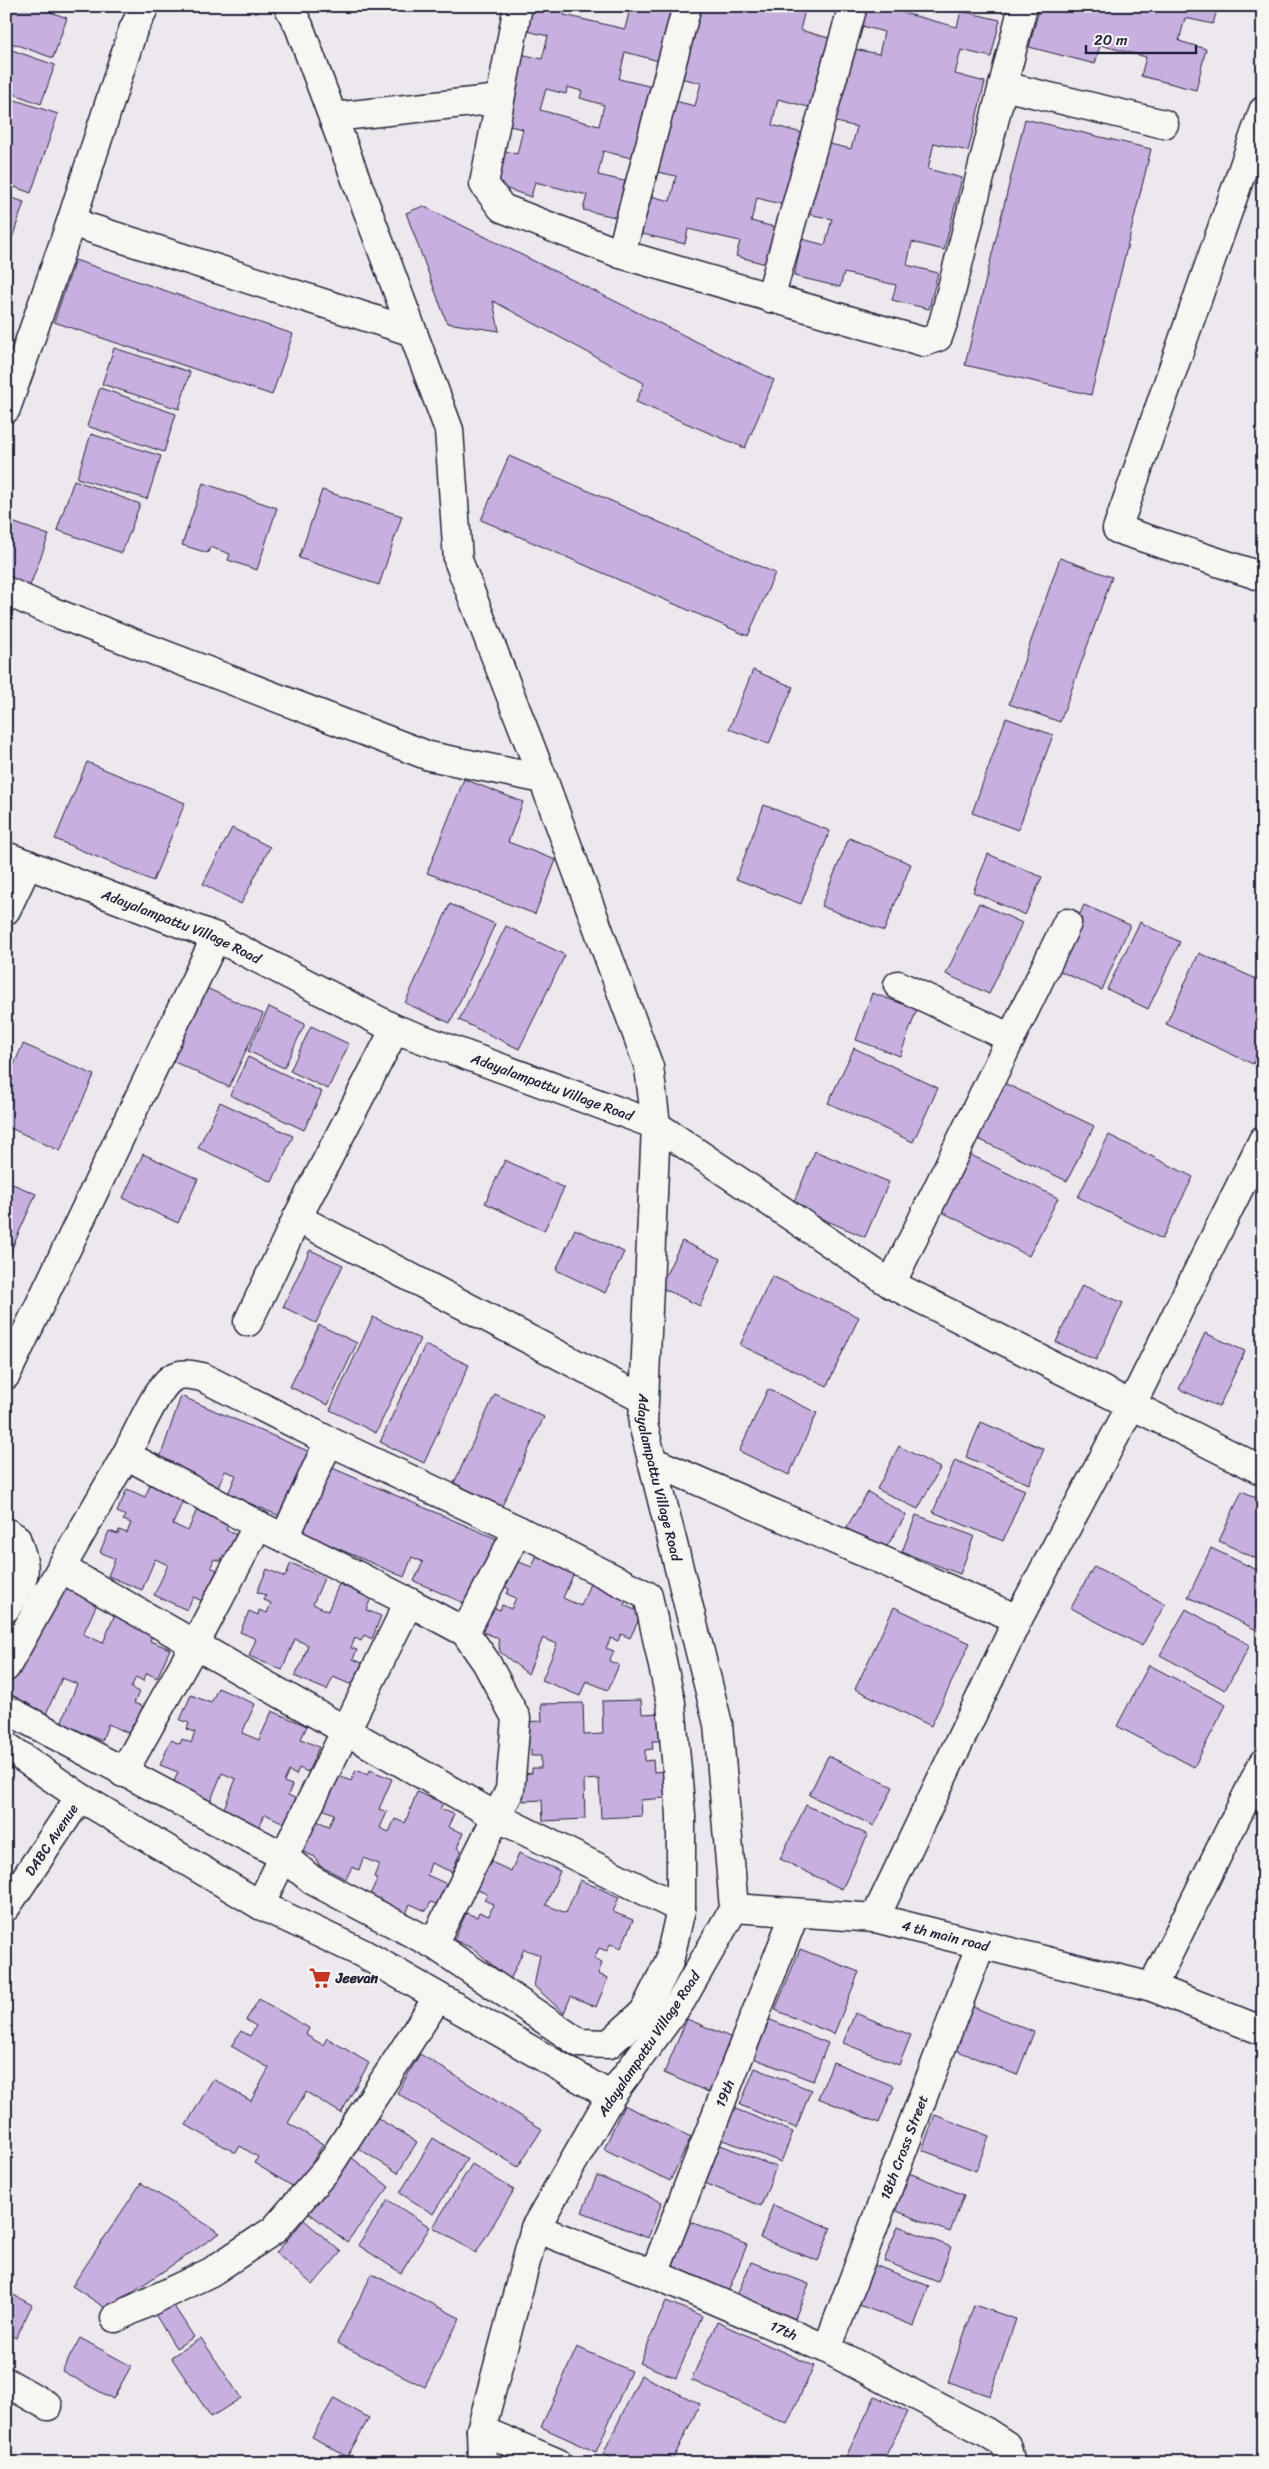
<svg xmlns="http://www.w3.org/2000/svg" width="1269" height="2469" viewBox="0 0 1269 2469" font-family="Sriracha,sans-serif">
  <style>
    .building { fill: #c7b0df; stroke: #22223b; fill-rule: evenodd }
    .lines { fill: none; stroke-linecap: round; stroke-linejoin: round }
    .minor-casing { stroke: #22223b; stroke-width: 31 }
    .minor { stroke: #f6f6f2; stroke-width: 28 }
    .labels { text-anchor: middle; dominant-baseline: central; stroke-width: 4; stroke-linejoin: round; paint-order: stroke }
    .street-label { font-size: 14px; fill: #22223b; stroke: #f6f6f2 }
    .poi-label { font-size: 14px; font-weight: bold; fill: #22223b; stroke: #f6f6f2; text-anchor: start }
  </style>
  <rect width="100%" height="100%" fill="#ede8ee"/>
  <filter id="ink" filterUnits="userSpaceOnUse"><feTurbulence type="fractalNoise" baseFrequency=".02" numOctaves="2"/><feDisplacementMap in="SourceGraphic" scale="10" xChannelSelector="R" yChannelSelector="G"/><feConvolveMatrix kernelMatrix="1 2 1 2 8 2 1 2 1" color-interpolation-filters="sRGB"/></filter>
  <g filter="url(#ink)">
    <path class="building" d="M 6,6 L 34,6 L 67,18 L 53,58 L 6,41 Z
      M 529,6 L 566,6 L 564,15 L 625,29 L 630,8 L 621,6 L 672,6 L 659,61 L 625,52 L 619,79 L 653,87 L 635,159 L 603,151 L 598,175 L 629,182 L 620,218 L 583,210 L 587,195 L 535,182 L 531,197 L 487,182 L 494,148 L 517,154 L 523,129 L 500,124 L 517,53 L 542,59 L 548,36 L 523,30 ZM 567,87 L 582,91 L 580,98 L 604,105 L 599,126 L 540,110 L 546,89 L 566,94 Z
      M 693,6 L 723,10 L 724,6 L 806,6 L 800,30 L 829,38 L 812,108 L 778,99 L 772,125 L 806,134 L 788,206 L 757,198 L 751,221 L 782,229 L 773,266 L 736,256 L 740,241 L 688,229 L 685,244 L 638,233 L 647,195 L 670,201 L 676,176 L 653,171 L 671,100 L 695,106 L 701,83 L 676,77 Z
      M 807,6 L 837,6 L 835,13 Z
      M 859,6 L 901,6 L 900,12 L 957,27 L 961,11 L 1000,20 L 991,57 L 961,50 L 955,74 L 985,82 L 968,151 L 934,143 L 928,169 L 962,178 L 944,250 L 912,242 L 907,265 L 938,273 L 929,309 L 892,300 L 896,285 L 844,273 L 840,287 L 794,276 L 802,239 L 825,245 L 832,219 L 809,214 L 826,143 L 851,149 L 857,127 L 832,121 L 849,48 L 879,54 L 884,32 L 855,24 Z
      M 1040,6 L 1061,12 L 1063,6 L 1218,6 L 1213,24 L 1185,18 L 1179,41 L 1206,49 L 1196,90 L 1141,76 L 1146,57 L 1100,45 L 1095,64 L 1029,47 Z
      M 6,48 L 55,65 L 41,104 L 6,91 Z
      M 6,97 L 58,114 L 31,193 L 6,184 Z
      M 1025,119 L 1151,149 L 1091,395 L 965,365 Z
      M 6,196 L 24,202 L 8,251 L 6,250 Z
      M 423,206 L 774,380 L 745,448 L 636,402 L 644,383 L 493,301 L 499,331 L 447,323 L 406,213 Z
      M 75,260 L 293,334 L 272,395 L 54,322 Z
      M 114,348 L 190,372 L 179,409 L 102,384 Z
      M 100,388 L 176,414 L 164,452 L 87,426 Z
      M 91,434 L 161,456 L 147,499 L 77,478 Z
      M 509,456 L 775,573 L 748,636 L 481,520 Z
      M 74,480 L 140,504 L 122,553 L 57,530 Z
      M 203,483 L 277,508 L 257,570 L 228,560 L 230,554 L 210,547 L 208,553 L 182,545 Z
      M 322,490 L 402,516 L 379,585 L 299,558 Z
      M 6,520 L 49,535 L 28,591 L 6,583 Z
      M 1060,558 L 1112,577 L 1060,722 L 1009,704 Z
      M 753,670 L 793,687 L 769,744 L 729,729 Z
      M 1006,718 L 1053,735 L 1018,830 L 972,813 Z
      M 87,762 L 185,803 L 153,881 L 55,839 Z
      M 464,779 L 523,802 L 508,842 L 556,860 L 535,914 L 427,873 Z
      M 764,805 L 830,831 L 801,904 L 736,879 Z
      M 232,828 L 270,847 L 241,904 L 203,884 Z
      M 849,838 L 911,864 L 884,931 L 821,906 Z
      M 988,854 L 1042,877 L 1025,915 L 973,892 Z
      M 979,903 L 1022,923 L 989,994 L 946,974 Z
      M 450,904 L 495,924 L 450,1023 L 405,1003 Z
      M 1084,905 L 1130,925 L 1102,990 L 1055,969 Z
      M 1140,922 L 1180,942 L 1148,1009 L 1107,989 Z
      M 506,926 L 565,955 L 519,1049 L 459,1020 Z
      M 1199,953 L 1263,982 L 1263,1042 L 1253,1064 L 1166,1024 Z
      M 202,986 L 263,1014 L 229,1087 L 168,1059 Z
      M 872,993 L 917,1009 L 900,1056 L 856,1040 Z
      M 269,1007 L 305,1024 L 284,1068 L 248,1051 Z
      M 311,1026 L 349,1044 L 328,1089 L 290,1071 Z
      M 23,1044 L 94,1075 L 60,1151 L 6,1126 L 6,1083 Z
      M 854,1048 L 938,1088 L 913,1142 L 828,1103 Z
      M 248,1057 L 322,1092 L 304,1130 L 230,1095 Z
      M 1000,1081 L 1094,1126 L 1067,1181 L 974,1137 Z
      M 220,1102 L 293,1136 L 272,1182 L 198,1148 Z
      M 1109,1135 L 1193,1177 L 1162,1239 L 1078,1197 Z
      M 815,1151 L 889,1182 L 865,1237 L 792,1206 Z
      M 143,1154 L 198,1179 L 178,1223 L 123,1198 Z
      M 969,1154 L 1058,1198 L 1029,1256 L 940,1211 Z
      M 505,1160 L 564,1188 L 544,1231 L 485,1203 Z
      M 6,1181 L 36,1194 L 9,1255 L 6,1254 Z
      M 575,1229 L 624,1252 L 605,1293 L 556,1270 Z
      M 682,1241 L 721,1259 L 700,1306 L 660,1287 Z
      M 310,1250 L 343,1265 L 316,1323 L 283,1307 Z
      M 772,1276 L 859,1317 L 827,1386 L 740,1345 Z
      M 1082,1285 L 1123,1303 L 1096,1360 L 1056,1342 Z
      M 373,1317 L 420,1339 L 376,1433 L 330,1410 Z
      M 319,1325 L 357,1343 L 328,1405 L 290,1387 Z
      M 1205,1333 L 1245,1351 L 1219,1407 L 1179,1389 Z
      M 425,1345 L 469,1365 L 424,1463 L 380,1442 Z
      M 768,1389 L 817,1413 L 789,1475 L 739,1451 Z
      M 495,1394 L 544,1417 L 502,1506 L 454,1483 Z
      M 181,1396 L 310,1452 L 282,1517 L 228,1494 L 236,1475 L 225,1471 L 217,1490 L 160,1458 Z
      M 981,1422 L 1044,1449 L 1029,1484 L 966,1457 Z
      M 899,1446 L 940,1468 L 918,1509 L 877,1489 Z
      M 955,1460 L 1025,1490 L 1003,1541 L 933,1512 Z
      M 330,1467 L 497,1539 L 468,1605 L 414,1581 L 423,1562 L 412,1557 L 404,1577 L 302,1533 Z
      M 151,1483 L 184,1498 L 173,1524 L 188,1531 L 199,1504 L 231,1518 L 226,1530 L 242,1537 L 232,1559 L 223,1555 L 221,1561 L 214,1559 L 211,1567 L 217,1570 L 213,1579 L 221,1583 L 212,1605 L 193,1597 L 187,1610 L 154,1595 L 168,1565 L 155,1559 L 142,1590 L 108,1576 L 115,1559 L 100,1552 L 109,1531 L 118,1534 L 119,1530 L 127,1533 L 131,1523 L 123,1520 L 126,1516 L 117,1512 L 127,1489 L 145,1497 Z
      M 1242,1491 L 1263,1501 L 1263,1562 L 1219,1541 Z
      M 868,1492 L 906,1515 L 884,1551 L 846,1528 Z
      M 916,1515 L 974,1536 L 960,1574 L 902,1552 Z
      M 1211,1548 L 1263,1573 L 1263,1633 L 1188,1597 Z
      M 538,1552 L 576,1568 L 563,1598 L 581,1606 L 593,1576 L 630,1591 L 624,1605 L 642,1613 L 630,1638 L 621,1634 L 618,1641 L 611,1638 L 606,1648 L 614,1651 L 609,1661 L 619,1665 L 608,1690 L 586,1681 L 580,1696 L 542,1680 L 557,1644 L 543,1638 L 528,1674 L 500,1652 L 498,1638 L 480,1631 L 490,1606 L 500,1610 L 502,1605 L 511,1609 L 516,1598 L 507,1594 L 509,1589 L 500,1584 L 511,1559 L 532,1567 Z
      M 291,1563 L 324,1578 L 313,1604 L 328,1611 L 339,1584 L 371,1598 L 366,1610 L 381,1616 L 372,1639 L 364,1635 L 361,1641 L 355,1638 L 351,1648 L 357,1650 L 353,1659 L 362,1663 L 352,1685 L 333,1677 L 327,1690 L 294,1676 L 302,1663 L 308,1645 L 295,1639 L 282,1670 L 249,1656 L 256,1639 L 240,1632 L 249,1611 L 258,1615 L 259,1610 L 267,1613 L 271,1603 L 264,1600 L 266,1595 L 257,1592 L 267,1569 L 285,1577 Z
      M 1094,1566 L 1165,1604 L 1142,1646 L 1071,1608 Z
      M 62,1586 L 98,1602 L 83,1634 L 103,1643 L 117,1609 L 156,1626 L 150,1641 L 170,1649 L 157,1678 L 147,1673 L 143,1681 L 136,1677 L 131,1688 L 139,1692 L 134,1703 L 144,1707 L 133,1735 L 108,1724 L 102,1741 L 61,1723 L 77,1684 L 62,1678 L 45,1716 L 6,1700 L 6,1692 L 12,1678 Z
      M 894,1607 L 970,1643 L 931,1726 L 855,1689 Z
      M 1186,1609 L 1250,1645 L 1225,1690 L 1160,1655 Z
      M 1149,1665 L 1226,1705 L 1194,1767 L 1117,1726 Z
      M 218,1688 L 255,1704 L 242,1733 L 259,1740 L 272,1711 L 307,1726 L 301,1739 L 319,1747 L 308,1772 L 299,1768 L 296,1775 L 289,1771 L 284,1782 L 292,1785 L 288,1795 L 297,1799 L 286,1824 L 265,1814 L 258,1829 L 222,1813 L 236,1779 L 222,1773 L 208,1807 L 170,1791 L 178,1772 L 160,1765 L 171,1740 L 180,1744 L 182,1739 L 191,1743 L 195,1732 L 187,1729 L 189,1723 L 180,1720 L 191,1695 L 211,1703 Z
      M 641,1700 L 642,1714 L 661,1713 L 663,1741 L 652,1741 L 653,1749 L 645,1750 L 645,1761 L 653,1760 L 654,1772 L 664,1771 L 665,1798 L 641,1800 L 642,1816 L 601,1818 L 599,1779 L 584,1780 L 585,1819 L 543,1821 L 542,1800 L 523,1801 L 522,1774 L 532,1773 L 532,1768 L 541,1768 L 541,1756 L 531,1756 L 531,1750 L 521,1750 L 520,1722 L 542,1721 L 541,1704 L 583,1703 L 584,1735 L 603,1734 L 602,1701 Z
      M 828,1756 L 893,1787 L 874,1826 L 809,1795 Z
      M 356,1770 L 368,1775 L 370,1770 L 392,1779 L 379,1809 L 387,1812 L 380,1828 L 389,1832 L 395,1819 L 405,1823 L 417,1792 L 443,1803 L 440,1809 L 454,1814 L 448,1827 L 463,1833 L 457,1848 L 461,1850 L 452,1872 L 431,1863 L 427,1875 L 447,1884 L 438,1905 L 431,1902 L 426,1911 L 410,1904 L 406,1914 L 366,1904 L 377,1879 L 374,1877 L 379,1864 L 363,1858 L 359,1870 L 352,1867 L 346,1879 L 320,1866 L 315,1857 L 299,1850 L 312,1819 L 329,1826 L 334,1814 L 318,1807 L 332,1773 L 351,1781 Z
      M 806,1805 L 868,1835 L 842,1889 L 780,1859 Z
      M 519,1853 L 560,1871 L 546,1905 L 566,1913 L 580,1880 L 619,1897 L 613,1912 L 633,1920 L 621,1948 L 610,1944 L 607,1951 L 599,1948 L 594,1959 L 602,1963 L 598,1974 L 608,1978 L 596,2007 L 571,1996 L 564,2013 L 534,1986 L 540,1955 L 524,1949 L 510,1980 L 474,1949 L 454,1940 L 466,1913 L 477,1917 L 479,1912 L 489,1916 L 493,1904 L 484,1900 L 487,1894 L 476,1889 L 489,1861 L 511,1871 Z
      M 800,1949 L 859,1972 L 834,2034 L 775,2010 Z
      M 259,1999 L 309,2028 L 306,2035 L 323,2045 L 327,2038 L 369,2063 L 341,2113 L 306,2092 L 288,2123 L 323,2144 L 297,2189 L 254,2163 L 258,2157 L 240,2146 L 236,2153 L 186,2125 L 213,2079 L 251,2101 L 269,2068 L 231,2046 L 241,2031 L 250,2036 L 256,2026 L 246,2020 Z
      M 971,2006 L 1034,2032 L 1017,2075 L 953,2049 Z
      M 855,2013 L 911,2035 L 899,2065 L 843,2043 Z
      M 687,2019 L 737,2040 L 713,2094 L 664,2073 Z
      M 768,2019 L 828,2043 L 813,2081 L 753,2058 Z
      M 420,2054 L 542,2129 L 518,2167 L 397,2093 Z
      M 833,2062 L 894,2086 L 879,2123 L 818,2098 Z
      M 755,2068 L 811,2090 L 796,2128 L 740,2105 Z
      M 624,2105 L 691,2137 L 670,2181 L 604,2149 Z
      M 733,2108 L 793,2132 L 781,2162 L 721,2139 Z
      M 371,2114 L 417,2142 L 398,2173 L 353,2145 Z
      M 935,2115 L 989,2136 L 976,2171 L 922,2150 Z
      M 433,2138 L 467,2159 L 433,2214 L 400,2193 Z
      M 718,2144 L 776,2167 L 761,2206 L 702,2182 Z
      M 351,2157 L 389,2187 L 347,2242 L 309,2213 Z
      M 472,2164 L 514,2190 L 476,2253 L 433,2227 Z
      M 909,2173 L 964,2195 L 950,2232 L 894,2210 Z
      M 597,2176 L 662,2202 L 648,2238 L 582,2212 Z
      M 141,2183 L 220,2233 L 107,2309 L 72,2286 Z
      M 388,2200 L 430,2227 L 401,2273 L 358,2245 Z
      M 773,2205 L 831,2228 L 818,2261 L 760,2238 Z
      M 684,2219 L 747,2245 L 728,2292 L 665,2267 Z
      M 304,2220 L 341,2252 L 313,2285 L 276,2253 Z
      M 898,2226 L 951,2247 L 938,2282 L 884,2261 Z
      M 751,2262 L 809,2284 L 793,2323 L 735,2300 Z
      M 874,2265 L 929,2286 L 914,2326 L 859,2305 Z
      M 372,2274 L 460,2318 L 425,2387 L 337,2343 Z
      M 6,2291 L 32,2305 L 16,2338 L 6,2333 Z
      M 170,2300 L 194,2337 L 176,2348 L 153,2311 Z
      M 666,2301 L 702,2316 L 676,2378 L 640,2363 Z
      M 974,2305 L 1016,2319 L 990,2396 L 948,2382 Z
      M 717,2322 L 814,2366 L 787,2424 L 691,2380 Z
      M 80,2338 L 131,2366 L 113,2399 L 62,2371 Z
      M 201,2338 L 241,2398 L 211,2417 L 171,2357 Z
      M 577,2347 L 631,2371 L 596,2452 L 541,2427 Z
      M 641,2375 L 700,2404 L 671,2463 L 621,2463 L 603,2454 Z
      M 875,2396 L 908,2412 L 882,2463 L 843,2463 Z
      M 334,2398 L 369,2418 L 347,2457 L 312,2437 Z
      M 6,2411 L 12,2414 L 6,2425 Z"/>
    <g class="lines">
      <g class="minor-casing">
        <g id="minor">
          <path d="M 288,6 L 299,26 L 449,430 L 458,560 L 543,779"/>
          <path d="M 518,6 L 484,184 L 502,208 L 621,254 L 924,342 L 938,337 L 944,320 L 1023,6"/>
          <path d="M 1003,86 L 1164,124"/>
          <path d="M 1263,111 L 1117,529 L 1263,577"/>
          <path d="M 333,117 L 500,99"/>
          <path d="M 71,222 L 413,332"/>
          <path d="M 621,254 L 687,6"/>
          <path d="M 770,298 L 853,6"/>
          <path d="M 6,409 L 71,222 L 133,30 L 145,6"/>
          <path d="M 6,591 L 48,610 L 429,756 L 543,779 L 649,1067 L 656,1125 L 891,1284 L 1263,1471"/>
          <path id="s1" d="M 6,856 L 216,937 L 395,1029 L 656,1125 L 643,1424 L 718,1724 L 734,1908 L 681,2001 L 611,2096 L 535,2228 L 481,2430 L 482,2463"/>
          <path d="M 6,910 L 28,864"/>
          <path d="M 898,985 L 1011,1038"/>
          <path d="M 297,1218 L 643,1399"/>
          <path d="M 891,1284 L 1067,923"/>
          <path d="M 248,1322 L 297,1218 L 395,1029"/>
          <path d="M 6,1375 L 216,937"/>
          <path d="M 126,1455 C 136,1437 156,1388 172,1378 C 182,1372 192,1375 202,1377 L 329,1441 L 518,1530"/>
          <path d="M 652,1461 L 1018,1619"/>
          <path d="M 6,1532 L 16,1538 C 29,1574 26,1576 6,1608"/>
          <path d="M 285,1537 L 329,1441"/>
          <path d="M 409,1602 L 465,1632 L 486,1662 L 516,1718 L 510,1790 L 433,1944"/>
          <path d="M 6,1667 L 61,1568"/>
          <path d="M 6,1709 L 283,1856 L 312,1880 L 433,1944 L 579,2043 L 609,2044 L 644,2012 L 669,1962 L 681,1909 L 681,1815 L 671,1703 L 648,1596 L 518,1530 L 465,1632"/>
          <path d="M 6,1746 L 80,1797 L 260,1905 L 362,1953 L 611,2096"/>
          <path d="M 123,1773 L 194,1646 L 258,1525"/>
          <path d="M 260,1905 L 409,1602 L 258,1525 L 126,1455 L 61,1568 L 497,1817 L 681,1909"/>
          <path id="s2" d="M 6,1907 L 80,1797"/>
          <path id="s3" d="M 734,1908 L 875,1918 L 1152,1987 L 1263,2031"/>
          <path d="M 875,1918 L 1018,1619 L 1131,1406 L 1263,1140"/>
          <path d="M 1152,1987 L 1263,1763"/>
          <path id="s4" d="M 535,2228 L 654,2274 L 827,2349 L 986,2432 L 1006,2445 L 1011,2463"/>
          <path id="s5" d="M 654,2274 L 795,1913"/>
          <path d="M 115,2318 L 211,2272 L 274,2230 L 327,2169 L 438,1997"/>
          <path id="s6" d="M 827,2349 L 981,1944"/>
          <path d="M 6,2382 L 48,2406"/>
          <path d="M 481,2430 L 558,2463"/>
        </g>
      </g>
      <use href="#minor" class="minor"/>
    </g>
  </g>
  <defs>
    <g id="supermarket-bare" transform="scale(1.725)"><path d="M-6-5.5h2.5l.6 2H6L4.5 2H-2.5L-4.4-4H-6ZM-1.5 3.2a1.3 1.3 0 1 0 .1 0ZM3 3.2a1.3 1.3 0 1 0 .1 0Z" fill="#c8321e" stroke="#f6f6f2" stroke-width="2.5" paint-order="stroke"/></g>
  </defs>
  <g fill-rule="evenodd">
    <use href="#supermarket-bare" x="320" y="1978"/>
  </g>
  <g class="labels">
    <g class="street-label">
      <text stroke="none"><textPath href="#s1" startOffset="189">Adayalampattu Village Road</textPath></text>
      <text stroke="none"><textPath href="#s1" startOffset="594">Adayalampattu Village Road</textPath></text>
      <text stroke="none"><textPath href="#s1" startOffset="1059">Adayalampattu Village Road</textPath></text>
      <text stroke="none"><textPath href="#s2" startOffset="81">DABC Avenue</textPath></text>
      <text stroke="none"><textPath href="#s3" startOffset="214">4 th main road</textPath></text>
      <text transform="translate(649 2044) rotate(-56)">Adayalampattu Village Road</text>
      <text stroke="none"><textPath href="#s5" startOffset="194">19th</textPath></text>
      <text stroke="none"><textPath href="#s6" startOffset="216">18th Cross Street</textPath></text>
      <text stroke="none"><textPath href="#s4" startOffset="269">17th</textPath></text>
    </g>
    <g class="poi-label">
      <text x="336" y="1978">Jeevan</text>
    </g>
  </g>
  <rect width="1269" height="2469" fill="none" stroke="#f6f6f2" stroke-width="25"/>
  <rect x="12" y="12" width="1244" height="2444" fill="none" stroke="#22223b" stroke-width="2" filter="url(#ink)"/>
  <path d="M1086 45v8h110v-8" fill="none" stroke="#22223b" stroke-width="2.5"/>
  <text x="1094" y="45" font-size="15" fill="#22223b" stroke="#f6f6f2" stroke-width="4" paint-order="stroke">20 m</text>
</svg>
